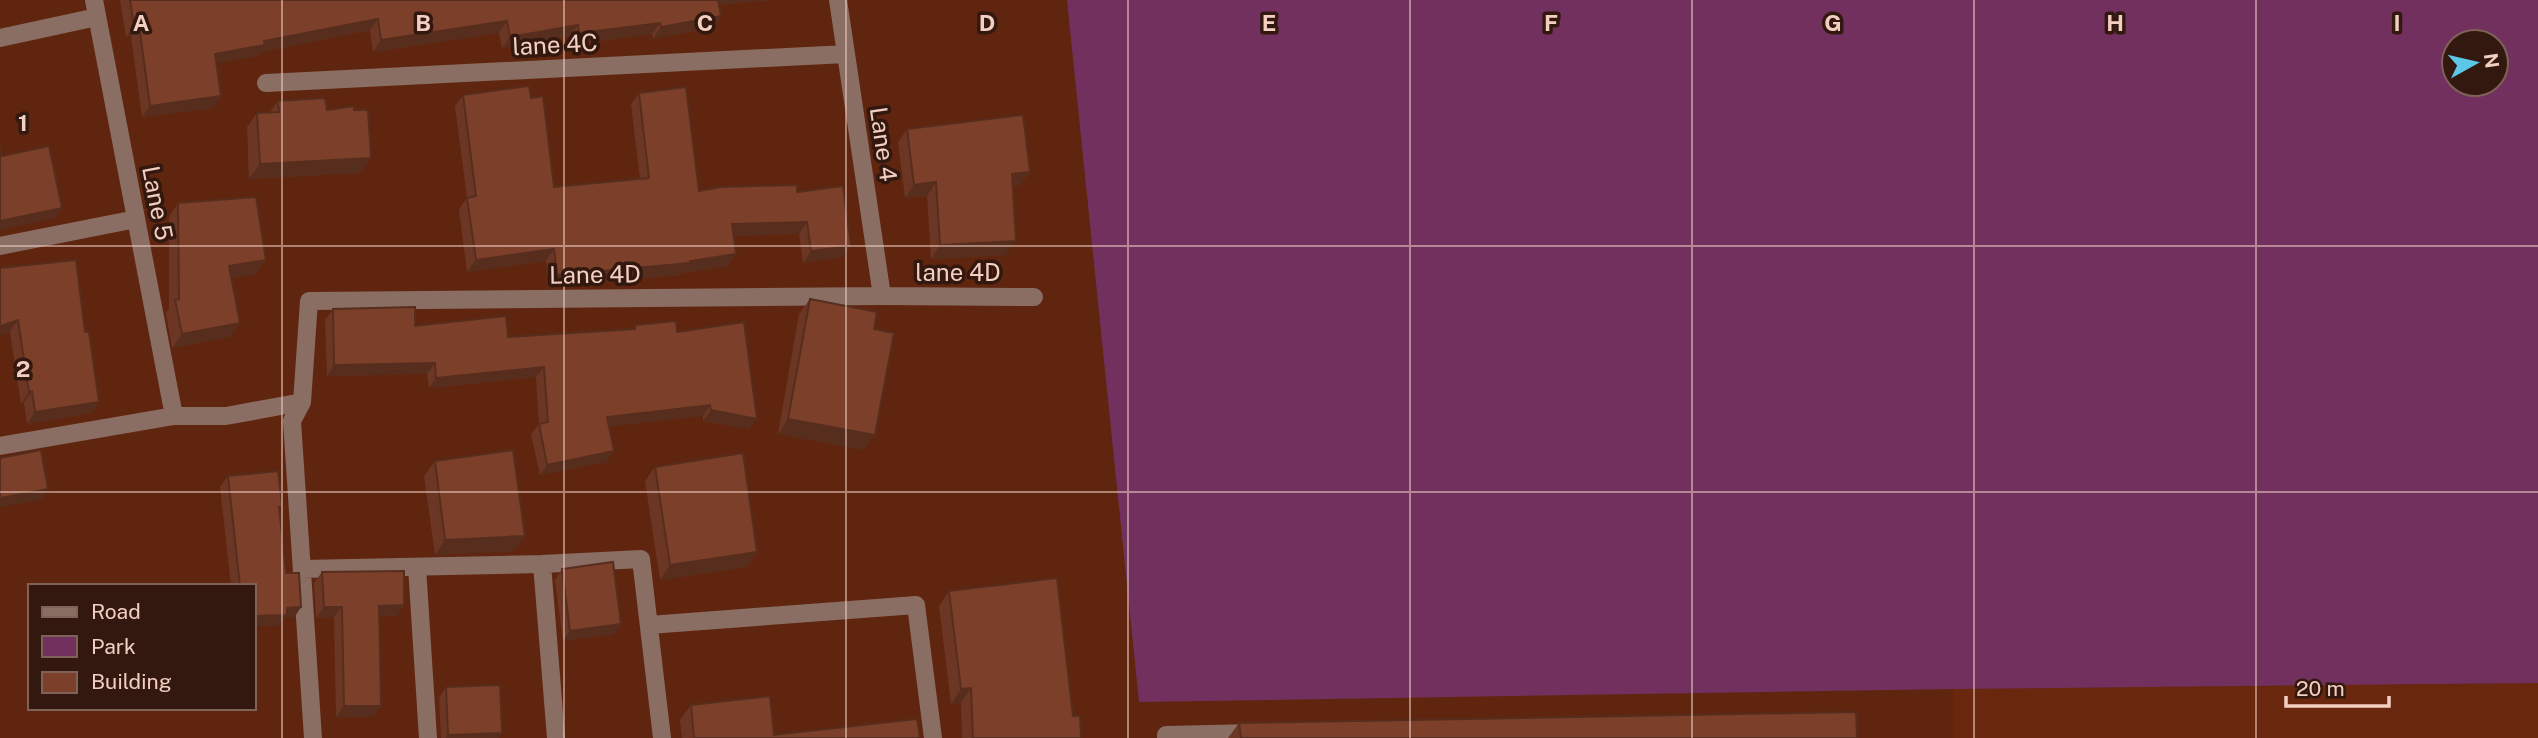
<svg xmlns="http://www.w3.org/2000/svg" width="2538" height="738" viewBox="0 0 2538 738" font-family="'Public Sans',sans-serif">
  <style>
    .built { fill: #69280e }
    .green { fill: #72305e; fill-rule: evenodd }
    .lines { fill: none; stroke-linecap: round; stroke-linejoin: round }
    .minor { stroke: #8a6d63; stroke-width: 18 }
    .wall { fill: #6b3724 }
    .shaded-wall { fill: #572d1d }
    .building { fill: #7c402a; stroke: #572d1d; stroke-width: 2 }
    .grid { fill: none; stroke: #f3cfc2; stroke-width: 2; stroke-opacity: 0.55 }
    .labels { text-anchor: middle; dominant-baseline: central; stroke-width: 7; stroke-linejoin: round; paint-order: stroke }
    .street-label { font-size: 24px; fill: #f3cfc2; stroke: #32180f }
    .grid-label { font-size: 23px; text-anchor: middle; font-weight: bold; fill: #f3cfc2; stroke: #32180f; stroke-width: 7; stroke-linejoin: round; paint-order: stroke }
  </style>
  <rect width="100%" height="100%" fill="#5f250f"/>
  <path class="built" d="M 2538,683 L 2538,738 L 1954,738 L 1954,689 Z"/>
  <path class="green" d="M 1067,0 L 2538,0 L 2538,683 L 1954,689 L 1139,702 ZM 2454,42 L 2496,42 L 2496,84 L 2454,84 Z"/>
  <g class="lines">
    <path class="minor" d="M 94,0 L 174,416
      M 838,0 L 882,296
      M 0,38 L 97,17
      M 266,83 L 846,54
      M 0,246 L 136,219
      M 0,446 L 174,416 L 226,416 L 302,402
      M 542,564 L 556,738
      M 417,567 L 428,738
      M 302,569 L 542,564 L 641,559 L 662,738
      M 649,625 L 916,605 L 933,738
      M 313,738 L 292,421 L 302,402 L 309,301 L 882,296 L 1034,297
      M 1166,738 L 1166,735 L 1254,733"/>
  </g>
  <path class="wall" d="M 120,0 L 770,0 L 719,5 L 721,16 L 714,27 L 653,39 L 652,34 L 571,45 L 570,36 L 502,48 L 499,33 L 373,52 L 370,30 L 261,52 L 257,56 L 216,63 L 213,108 L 142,117 L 131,37 L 126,37 Z
    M 639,93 L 699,191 L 797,192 L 843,257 L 803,263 L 799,234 L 733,236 L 736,254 L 728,266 L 684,273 L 682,275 L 549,287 L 546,261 L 467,272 L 459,209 L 467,198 L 455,106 L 463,95 L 531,98 L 554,187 L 640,179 L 631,104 Z
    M 278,101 L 327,110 L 354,110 L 371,158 L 360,173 L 249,179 L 247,127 L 257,113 L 270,112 Z
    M 907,129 L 1030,172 L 1020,185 L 1012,186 L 1006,255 L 931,259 L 927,196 L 905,198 L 898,142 Z
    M 178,203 L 266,260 L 256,274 L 231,278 L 240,323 L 230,337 L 172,348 L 166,313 L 169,309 L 169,217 Z
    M 0,268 L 85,332 L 99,402 L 91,413 L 27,424 L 24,403 L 21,404 Z
    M 810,299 L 874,329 L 864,450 L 778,434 L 799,314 Z
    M 333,309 L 415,326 L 508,337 L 632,330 L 635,325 L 677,332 L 750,429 L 703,421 L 703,416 L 609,426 L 607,462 L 540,475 L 531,434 L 539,424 L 536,377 L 429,388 L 427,374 L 327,376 L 325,320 Z
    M 435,461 L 525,536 L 514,551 L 435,555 L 424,476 Z
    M 655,467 L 757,552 L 747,567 L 660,580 L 645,481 Z
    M 228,476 L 279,510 L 286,573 L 294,618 L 285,618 L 279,626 L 254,586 L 231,586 L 220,487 Z
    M 562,569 L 621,624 L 614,634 L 563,641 L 555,580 Z
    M 322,572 L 404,605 L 397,616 L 379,616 L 381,706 L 374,717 L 336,717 L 334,617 L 316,618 L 314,583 Z
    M 949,591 L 1073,716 L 1081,738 L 962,738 L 961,702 L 951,704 L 939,606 Z
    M 446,687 L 502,733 L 498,738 L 441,738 L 439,698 Z
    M 691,705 L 774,735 L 920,738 L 682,738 L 680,720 Z
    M 1239,723 L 1241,738 L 1228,738 Z"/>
  <path class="shaded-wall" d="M 714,0 L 770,0 L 710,6 Z
    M 721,16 L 714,27 L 653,39 L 661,27 Z
    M 378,19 L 370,30 L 261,52 L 257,56 L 207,65 L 215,54 L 264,41 Z
    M 507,21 L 499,33 L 373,52 L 381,40 Z
    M 660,23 L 652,34 L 571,45 L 579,33 Z
    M 139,25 L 131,37 L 126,37 L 134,26 Z
    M 578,25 L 570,36 L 502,48 L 510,37 Z
    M 221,96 L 213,108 L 142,117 L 150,106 Z
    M 371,158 L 360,173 L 249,179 L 260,164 Z
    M 1030,172 L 1020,185 L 1002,187 L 1012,174 Z
    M 936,182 L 927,196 L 905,198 L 914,185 Z
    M 62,208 L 55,218 L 0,230 L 0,221 Z
    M 807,222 L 799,234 L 724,236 L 732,224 Z
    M 1016,241 L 1006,255 L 931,259 L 940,245 Z
    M 851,246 L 843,257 L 803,263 L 811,251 Z
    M 554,249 L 546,261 L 467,272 L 476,260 Z
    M 736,254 L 728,266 L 684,273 L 682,275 L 549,287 L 557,275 L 690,261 Z
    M 266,260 L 256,274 L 219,280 L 229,266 Z
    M 18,320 L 9,332 L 0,335 L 0,326 Z
    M 240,323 L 230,337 L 172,348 L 182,334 Z
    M 435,363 L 427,374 L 327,376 L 334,365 Z
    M 544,367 L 536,377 L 429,388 L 436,378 Z
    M 32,391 L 24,403 L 21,404 L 29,392 Z
    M 99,402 L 91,413 L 27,424 L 35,412 Z
    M 710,405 L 703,416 L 600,428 L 607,417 Z
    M 711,410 L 757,419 L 750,429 L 703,421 Z
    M 788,419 L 875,435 L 864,450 L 778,434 Z
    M 614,451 L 607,462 L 540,475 L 547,465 Z
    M 48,489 L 41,500 L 0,507 L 0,498 Z
    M 525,536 L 514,551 L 435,555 L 445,540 Z
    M 757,552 L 747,567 L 660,580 L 670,565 Z
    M 404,605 L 397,616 L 371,616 L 379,606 Z
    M 301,607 L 294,618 L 285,618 L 279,626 L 254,627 L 254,616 L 287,608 Z
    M 324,607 L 342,607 L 334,617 L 316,618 Z
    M 621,624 L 614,634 L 563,641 L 570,631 Z
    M 971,688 L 961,702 L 951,704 L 961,689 Z
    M 344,706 L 381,706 L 374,717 L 336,717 Z
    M 502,733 L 498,738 L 446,738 L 448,735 Z"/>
  <path class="building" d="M 130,0 L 718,0 L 721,16 L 661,27 L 660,23 L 579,33 L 578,25 L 510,37 L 507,21 L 381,40 L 378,19 L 264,41 L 265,45 L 215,54 L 221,96 L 150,106 L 139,25 L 134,26 Z
    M 529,86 L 531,98 L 543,96 L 554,187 L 649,178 L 639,93 L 686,87 L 699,191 L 721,187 L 797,185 L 797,192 L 843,186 L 851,246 L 811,251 L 807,222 L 732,224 L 736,254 L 690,261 L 690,263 L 557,275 L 554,249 L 476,260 L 467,198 L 476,196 L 463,95 Z
    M 325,98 L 327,110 L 354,106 L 354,110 L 368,110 L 371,158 L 260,164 L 257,113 L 279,112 L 278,101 Z
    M 1023,115 L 1030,172 L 1012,174 L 1016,241 L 940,245 L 936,182 L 914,185 L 907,129 Z
    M 49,146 L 62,208 L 0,221 L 0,147 L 2,156 Z
    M 256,197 L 266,260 L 229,266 L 240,323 L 182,334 L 175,300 L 179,299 L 178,203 Z
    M 76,260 L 85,332 L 89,332 L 99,402 L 35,412 L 32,391 L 29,392 L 18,320 L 0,326 L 0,268 Z
    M 810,299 L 877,312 L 874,329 L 894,333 L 875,435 L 788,419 Z
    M 415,307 L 415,326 L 506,316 L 508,337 L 635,329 L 635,325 L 676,321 L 677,332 L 744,322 L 757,419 L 711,410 L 710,405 L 607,417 L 614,451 L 547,465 L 539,424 L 548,422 L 544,367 L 436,378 L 435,363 L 334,365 L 333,309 Z
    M 41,450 L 48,489 L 0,498 L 0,458 Z
    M 513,450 L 525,536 L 445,540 L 435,461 Z
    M 743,453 L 757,552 L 670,565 L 655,467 Z
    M 278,471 L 282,506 L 279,507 L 286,573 L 299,573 L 301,607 L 287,608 L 287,615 L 254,616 L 254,586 L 240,586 L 228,476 Z
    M 613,562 L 621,624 L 570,631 L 562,569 Z
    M 404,571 L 404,605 L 379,606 L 381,706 L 344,706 L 342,607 L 324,607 L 322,572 Z
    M 1057,578 L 1073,716 L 1080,716 L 1081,738 L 973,738 L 971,688 L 961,689 L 949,591 Z
    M 500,685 L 502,733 L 448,735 L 446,687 Z
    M 770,696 L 774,735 L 917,719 L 920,738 L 694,738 L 691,705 Z
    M 1856,712 L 1857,738 L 1241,738 L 1239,723 Z"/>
  <path class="grid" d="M 282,0 L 282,738M 564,0 L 564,738M 846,0 L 846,738M 1128,0 L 1128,738M 1410,0 L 1410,738M 1692,0 L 1692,738M 1974,0 L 1974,738M 2256,0 L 2256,738M 0,246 L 2538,246M 0,492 L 2538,492"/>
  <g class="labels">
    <g class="street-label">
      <text transform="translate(555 44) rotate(-3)">lane 4C</text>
      <text transform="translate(884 144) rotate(82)">Lane 4</text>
      <text transform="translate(158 203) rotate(79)">Lane 5</text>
      <text x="958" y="272">lane 4D</text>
      <text transform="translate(595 274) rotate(-1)">Lane 4D</text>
    </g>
  </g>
  <g class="grid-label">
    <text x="141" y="31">A</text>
    <text x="423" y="31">B</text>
    <text x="705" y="31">C</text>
    <text x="987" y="31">D</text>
    <text x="1269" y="31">E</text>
    <text x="1551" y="31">F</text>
    <text x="1833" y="31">G</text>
    <text x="2115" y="31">H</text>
    <text x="2397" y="31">I</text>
    <text x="23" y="131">1</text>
    <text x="23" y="377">2</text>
  </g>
  <rect x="28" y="584" width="228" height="126" fill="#32180f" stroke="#7f6157" stroke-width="2"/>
  <rect x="42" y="607" width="35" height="10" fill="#8a6d63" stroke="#7f6157" stroke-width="2"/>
  <text x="91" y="619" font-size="21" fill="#f3cfc2">Road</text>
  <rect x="42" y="636" width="35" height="21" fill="#72305e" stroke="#7f6157" stroke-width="2"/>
  <text x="91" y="654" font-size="21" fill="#f3cfc2">Park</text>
  <rect x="42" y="672" width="35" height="21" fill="#7c402a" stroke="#7f6157" stroke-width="2"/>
  <text x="91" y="689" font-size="21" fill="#f3cfc2">Building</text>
  <g transform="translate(2475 63) rotate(82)"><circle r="33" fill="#32180f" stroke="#7f6157" stroke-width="2"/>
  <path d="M0-5L12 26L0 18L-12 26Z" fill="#5cc7e7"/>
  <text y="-10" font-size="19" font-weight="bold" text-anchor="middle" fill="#f3cfc2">N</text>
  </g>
  <path d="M2286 696v10h103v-10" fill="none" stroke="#f3cfc2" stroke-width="3.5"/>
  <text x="2296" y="696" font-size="21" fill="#f3cfc2" stroke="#32180f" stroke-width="5" paint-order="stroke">20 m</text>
</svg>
